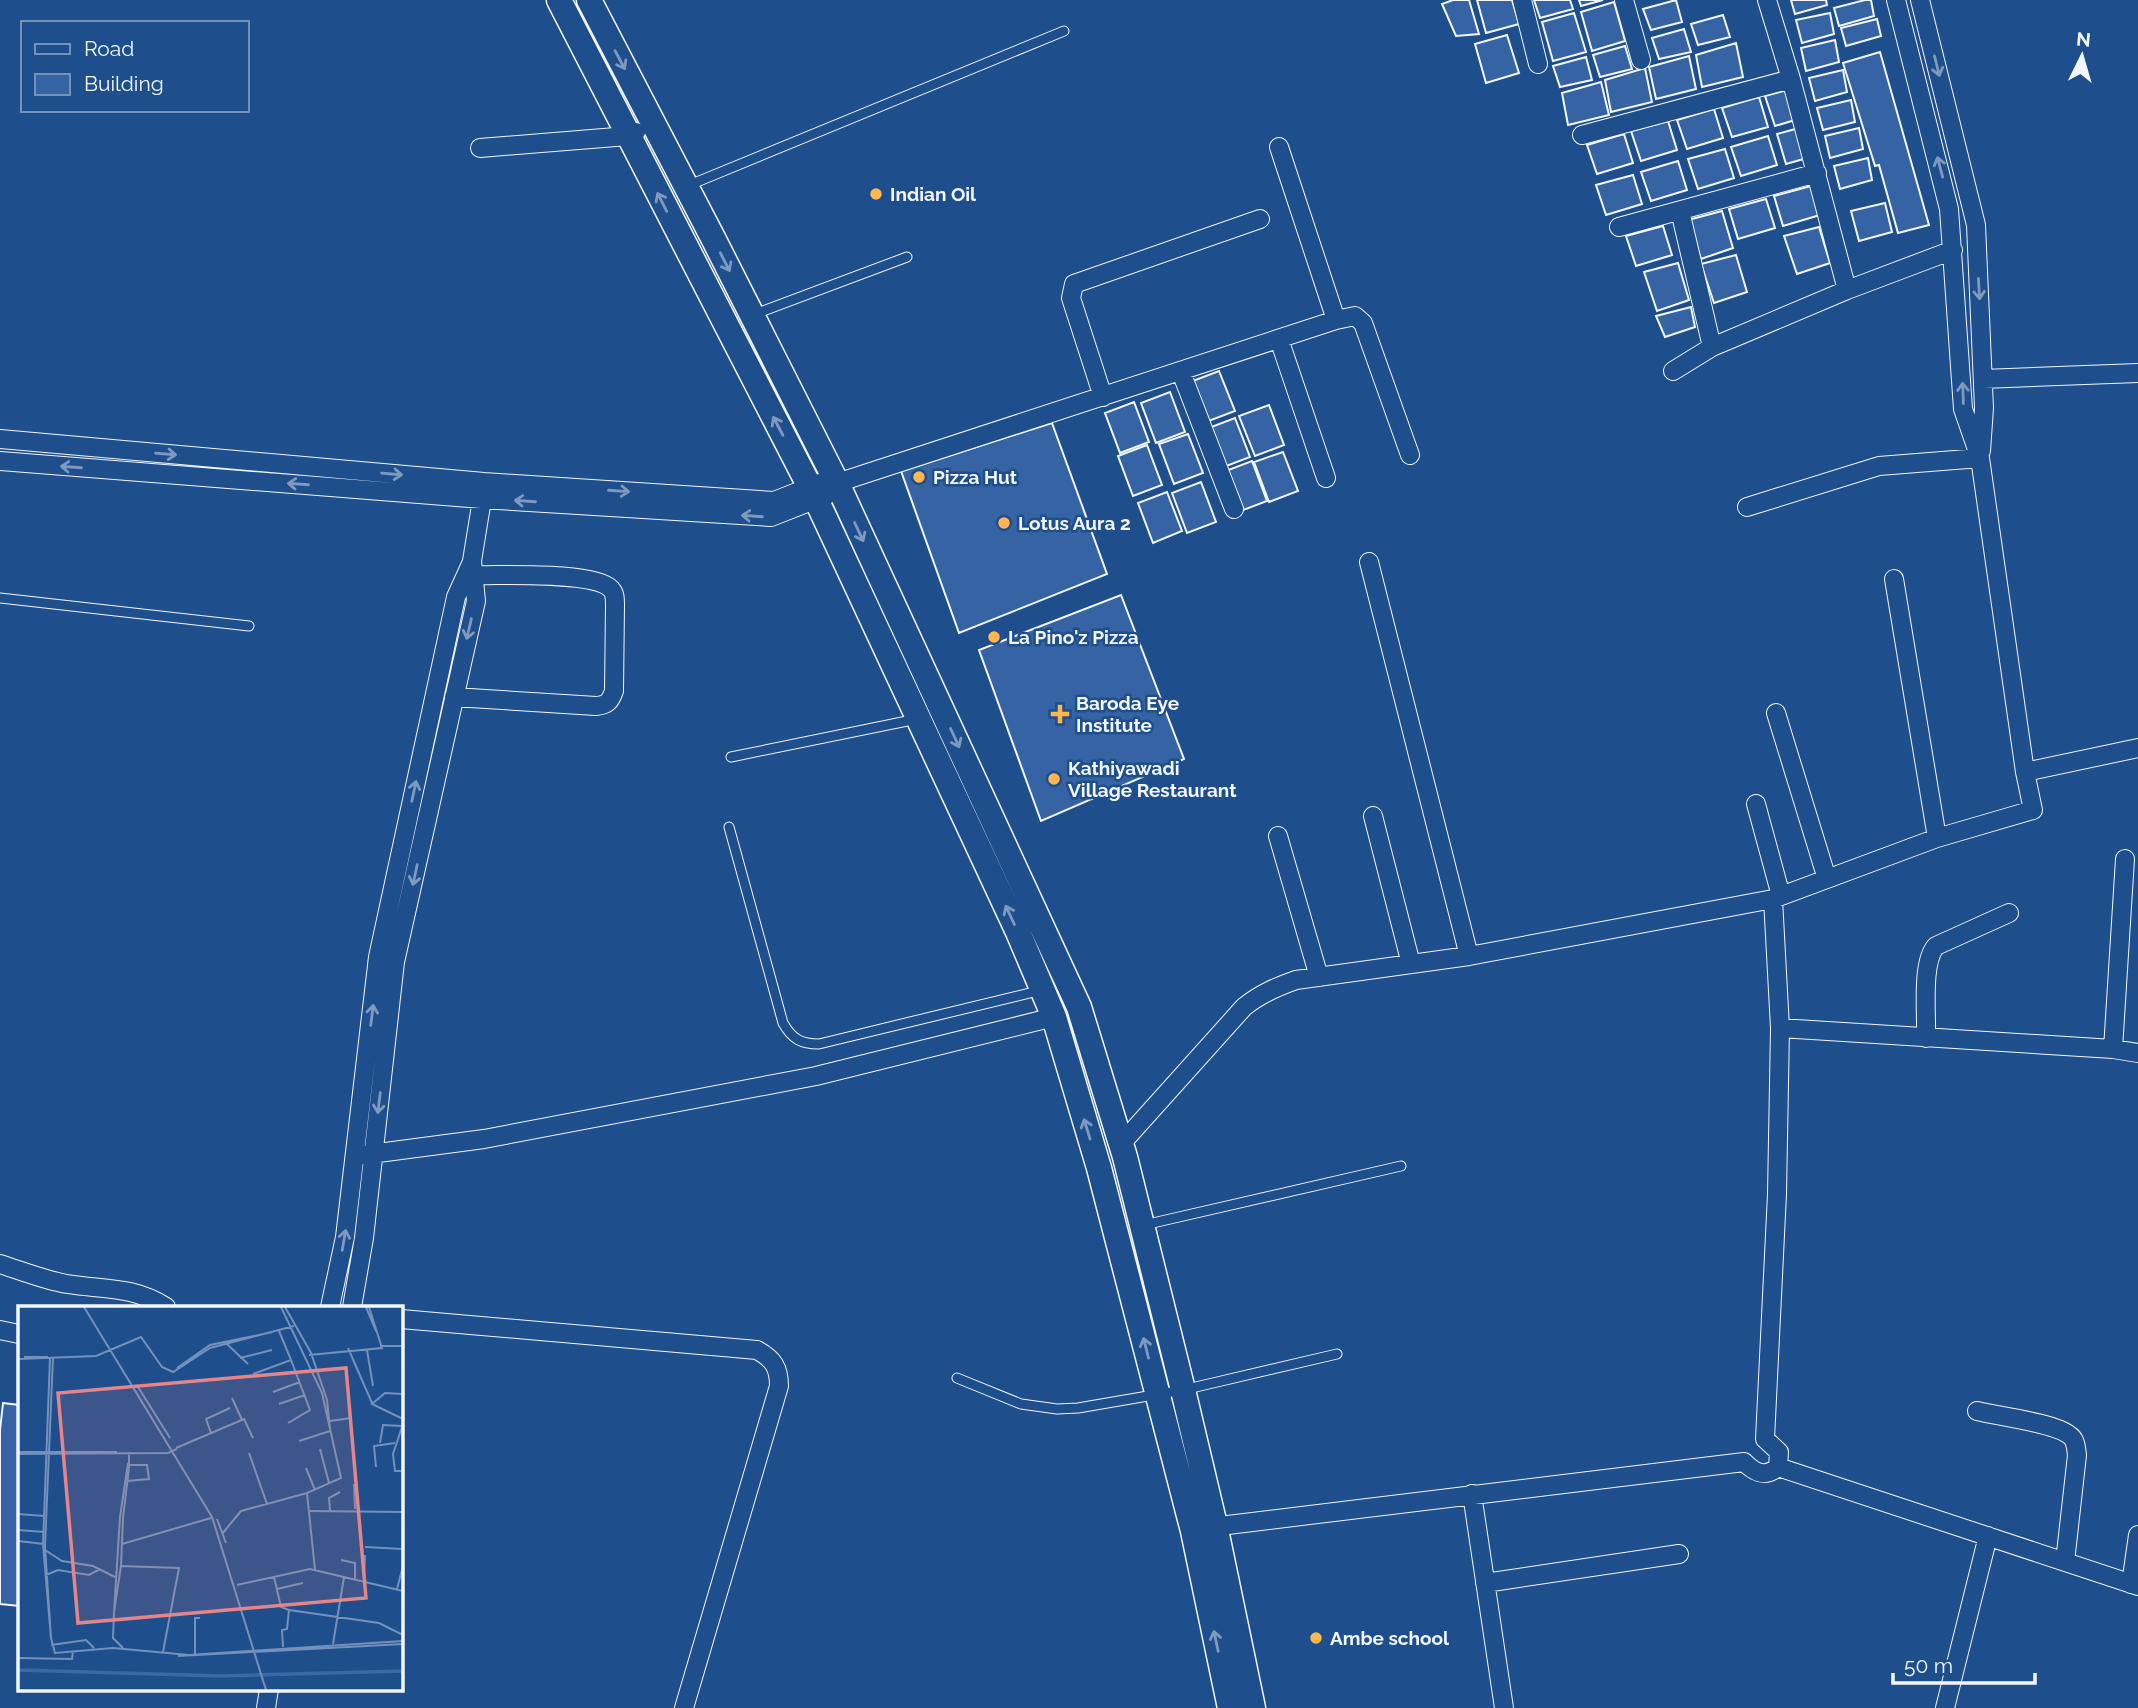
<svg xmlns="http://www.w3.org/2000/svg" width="2138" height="1708" viewBox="0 0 2138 1708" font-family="Raleway,sans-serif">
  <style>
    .building { fill: #3563a3; stroke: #f2f6ff; stroke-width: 2 }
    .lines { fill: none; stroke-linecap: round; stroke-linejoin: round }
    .lane-casing { stroke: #f2f6ff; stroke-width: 11 }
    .street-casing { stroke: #f2f6ff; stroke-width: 20 }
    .secondary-casing { stroke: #f2f6ff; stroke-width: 27 }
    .lane { stroke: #1f4e8c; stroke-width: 9 }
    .street { stroke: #1f4e8c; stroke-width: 18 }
    .secondary { stroke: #1f4e8c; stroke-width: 24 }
    .oneway { stroke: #7e9ac0 }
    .poi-dot { fill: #ffb74d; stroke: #1f4e8c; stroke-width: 2.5 }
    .labels { text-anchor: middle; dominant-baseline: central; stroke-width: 5; stroke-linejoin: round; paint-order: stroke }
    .poi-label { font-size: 19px; font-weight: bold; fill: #f2f6ff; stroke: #1f4e8c; text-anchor: start }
    .inset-river { fill: none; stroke: #3b69a3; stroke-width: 3.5 }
    .inset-road { fill: none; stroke: #7391ba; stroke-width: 2 }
    .view { fill: #e38589; fill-opacity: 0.15; stroke: #e38589; stroke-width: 3.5 }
    .inset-edge { fill: none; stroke: #f2f6ff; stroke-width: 3.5 }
  </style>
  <rect width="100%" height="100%" fill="#1f4e8c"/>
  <path class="building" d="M 1453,0 L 1469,0 L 1479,34 L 1456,36 L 1442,4 Z
    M 1477,0 L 1512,0 L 1519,24 L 1486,33 Z
    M 1534,0 L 1570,0 L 1573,9 L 1540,18 Z
    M 1579,0 L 1603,0 L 1581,6 Z
    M 1676,0 L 1682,22 L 1651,30 L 1643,9 Z
    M 1791,0 L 1826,0 L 1827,5 L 1795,14 Z
    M 1865,0 L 1871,0 L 1874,16 L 1839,26 L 1834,8 Z
    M 1614,2 L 1625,41 L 1592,51 L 1581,12 Z
    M 1574,13 L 1586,52 L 1553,61 L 1542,22 Z
    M 1830,13 L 1834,34 L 1802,43 L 1796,20 Z
    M 1723,15 L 1730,37 L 1698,45 L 1691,24 Z
    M 1877,19 L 1881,36 L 1846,46 L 1841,28 Z
    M 1684,29 L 1691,52 L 1659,59 L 1652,38 Z
    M 1507,35 L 1519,73 L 1486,83 L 1475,44 Z
    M 1835,40 L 1839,62 L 1806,71 L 1801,48 Z
    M 1736,43 L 1743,77 L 1702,87 L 1696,55 Z
    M 1625,46 L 1632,69 L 1600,77 L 1593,55 Z
    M 1880,52 L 1929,225 L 1898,233 L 1879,165 L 1875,166 L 1843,63 Z
    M 1689,56 L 1696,89 L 1656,99 L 1649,67 Z
    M 1586,57 L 1592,80 L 1560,87 L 1553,66 Z
    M 1645,68 L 1652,102 L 1611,112 L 1605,80 Z
    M 1843,70 L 1847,92 L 1815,101 L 1809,78 Z
    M 1601,82 L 1609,115 L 1568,125 L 1562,93 Z
    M 1787,90 L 1795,120 L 1775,126 L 1765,96 Z
    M 1759,97 L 1768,127 L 1732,137 L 1722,108 Z
    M 1851,100 L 1855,122 L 1823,130 L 1817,108 Z
    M 1714,109 L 1723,138 L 1687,149 L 1677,120 Z
    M 1668,121 L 1677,150 L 1641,161 L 1631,131 Z
    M 1799,128 L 1807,158 L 1786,164 L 1777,134 Z
    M 1859,128 L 1863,149 L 1830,158 L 1825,136 Z
    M 1624,134 L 1633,163 L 1597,174 L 1587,145 Z
    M 1768,136 L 1777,165 L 1741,176 L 1731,147 Z
    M 1725,149 L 1734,178 L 1698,189 L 1688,159 Z
    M 1868,158 L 1872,180 L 1840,189 L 1834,166 Z
    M 1678,161 L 1687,190 L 1651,201 L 1641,172 Z
    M 1633,175 L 1642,204 L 1606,215 L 1596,185 Z
    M 1811,186 L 1820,215 L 1783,226 L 1774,196 Z
    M 1766,199 L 1775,228 L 1738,239 L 1729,209 Z
    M 1885,203 L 1892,232 L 1859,241 L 1851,211 Z
    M 1722,211 L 1733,248 L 1701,259 L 1688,220 Z
    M 1663,226 L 1672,255 L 1636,266 L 1626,236 Z
    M 1819,227 L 1830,263 L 1797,274 L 1784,236 Z
    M 1736,255 L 1747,292 L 1714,303 L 1701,264 Z
    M 1678,263 L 1689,300 L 1657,311 L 1644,272 Z
    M 1691,307 L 1695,327 L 1665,337 L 1656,316 Z
    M 1219,371 L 1235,411 L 1206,422 L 1190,382 Z
    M 1170,392 L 1185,432 L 1156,443 L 1141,403 Z
    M 1134,402 L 1149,442 L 1120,453 L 1105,413 Z
    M 1269,405 L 1284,445 L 1255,456 L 1239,416 Z
    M 1235,418 L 1250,457 L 1221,468 L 1206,429 Z
    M 1052,423 L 1107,574 L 959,633 L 901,471 Z
    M 1188,434 L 1203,473 L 1174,484 L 1159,444 Z
    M 1147,445 L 1162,485 L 1133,496 L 1118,456 Z
    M 1283,452 L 1298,491 L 1269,502 L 1254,462 Z
    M 1252,461 L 1267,501 L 1238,512 L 1223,472 Z
    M 1201,482 L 1216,522 L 1187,533 L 1172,493 Z
    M 1167,492 L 1182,531 L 1153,543 L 1138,503 Z
    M 1121,595 L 1184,759 L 1041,821 L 979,650 Z
    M 3,1403 L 19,1405 L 19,1606 L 0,1604 L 0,1430 Z"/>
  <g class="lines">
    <g class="lane-casing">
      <path id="lane" d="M 687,186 L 1064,31
        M 755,314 L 907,257
        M 0,598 L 249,626
        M 731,757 L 917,719
        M 729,827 L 783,1023 C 792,1039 801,1044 819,1044 L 1042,990
        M 1144,1225 L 1401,1166
        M 957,1378 L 1021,1404 L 1057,1409 L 1078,1408 L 1183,1390 L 1337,1354"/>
    </g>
    <g class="street-casing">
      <path id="street" d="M 1522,0 L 1538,64
        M 1624,0 L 1641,60
        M 1920,0 L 1976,225 L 1984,408 L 1981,451
        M 1582,135 L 1791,79
        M 1279,147 L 1336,320
        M 480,148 L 628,136 L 636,132
        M 1680,211 L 1712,347
        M 1619,227 L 1817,173
        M 1847,290 L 1953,250
        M 1279,339 L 1326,478
        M 1673,371 L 1712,347 L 1847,290 L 1791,79 L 1767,0
        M 1181,372 L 1234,509
        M 1983,379 L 2138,373
        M 1103,397 L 1071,298 L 1074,284 L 1260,219
        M 0,439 L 484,482 L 774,501 L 820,483
        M 0,461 L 482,499 L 771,517 L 827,495
        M 837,483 L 1336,320 L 1355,316 L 1363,323 L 1410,455
        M 1747,507 L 1879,466 L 1980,458
        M 1369,562 L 1469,956
        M 1894,579 L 1937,838
        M 454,697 L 596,706 C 607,705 610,702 614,691 L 615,605 C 615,599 615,593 611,589 C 594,571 500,576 473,575
        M 1776,713 L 1827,879
        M 2025,772 L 2138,748
        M 1756,804 L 1781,896
        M 1373,816 L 1411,964
        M 1278,836 L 1319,977
        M 1780,1028 L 2113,1049 L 2138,1053
        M 1926,1038 C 1927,1015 1921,962 1936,946 L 2009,913
        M 2113,1049 L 2125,859
        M 1121,1144 L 1244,1007 C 1260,994 1276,987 1296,980 L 1469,956 L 1773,899 L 1937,838 L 2033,810 L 2025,772 L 1980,458 L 1963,409 L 1949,209 L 1896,0
        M 363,1155 L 484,1139 L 816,1076 L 1054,1017
        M 0,1264 C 22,1271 44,1280 67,1284 C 105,1290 133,1286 166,1307
        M 330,1307 L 345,1237 L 378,957 L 456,597 L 471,564
        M 352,1307 L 364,1238 L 395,962 L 476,601 L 472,561 L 484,487
        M 401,1319 L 757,1350 C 773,1359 779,1367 779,1386 L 684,1708
        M 0,1330 L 19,1334
        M 1977,1411 C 1997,1416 2055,1423 2069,1435 C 2076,1439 2076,1448 2077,1455 L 2065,1562
        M 1765,1439 L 1777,1194 L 1780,1028 L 1773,899
        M 1765,1439 L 1779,1452 L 1778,1467
        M 1744,1462 C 1755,1473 1765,1478 1778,1467
        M 1778,1467 L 2138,1586
        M 1472,1494 L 1504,1708
        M 1203,1528 L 1744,1462
        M 1485,1583 L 1679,1554
        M 2131,1584 L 2138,1535
        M 266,1708 L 269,1689
        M 1945,1708 L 1988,1536"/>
    </g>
    <g class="secondary-casing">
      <path id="secondary" d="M 559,0 L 816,499 L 1018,932 L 1054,1017 L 1099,1168 L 1193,1531 L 1230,1708
        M 589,0 L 713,238 L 837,483 L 1079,1007 L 1125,1157 L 1183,1390 L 1215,1525 L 1253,1708"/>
    </g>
    <use href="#lane" class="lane"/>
    <use href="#street" class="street"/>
    <use href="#secondary" class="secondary"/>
  </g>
  <defs><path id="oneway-shaft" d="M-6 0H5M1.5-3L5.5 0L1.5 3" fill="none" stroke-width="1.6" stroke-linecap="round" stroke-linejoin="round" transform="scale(1.75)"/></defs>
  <g class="oneway">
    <use href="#oneway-shaft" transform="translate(620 60) rotate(62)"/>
    <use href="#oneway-shaft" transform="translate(1937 66) rotate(76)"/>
    <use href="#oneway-shaft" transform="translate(1940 167) rotate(-105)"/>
    <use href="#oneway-shaft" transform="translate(662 202) rotate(-117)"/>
    <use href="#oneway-shaft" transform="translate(725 262) rotate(63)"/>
    <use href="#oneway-shaft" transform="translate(1979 289) rotate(87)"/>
    <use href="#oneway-shaft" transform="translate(1963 393) rotate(-92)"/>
    <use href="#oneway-shaft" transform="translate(778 426) rotate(-118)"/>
    <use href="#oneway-shaft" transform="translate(166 454) rotate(5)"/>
    <use href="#oneway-shaft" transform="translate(71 467) rotate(-176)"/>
    <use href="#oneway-shaft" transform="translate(392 474) rotate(5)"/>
    <use href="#oneway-shaft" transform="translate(298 484) rotate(-176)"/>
    <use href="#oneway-shaft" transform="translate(619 491) rotate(4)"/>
    <use href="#oneway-shaft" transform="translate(525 501) rotate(-176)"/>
    <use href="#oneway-shaft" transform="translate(752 516) rotate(-176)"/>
    <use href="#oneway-shaft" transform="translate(859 532) rotate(65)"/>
    <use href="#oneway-shaft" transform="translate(469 629) rotate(103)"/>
    <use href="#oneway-shaft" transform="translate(955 738) rotate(65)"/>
    <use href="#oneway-shaft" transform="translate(414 791) rotate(-78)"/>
    <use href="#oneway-shaft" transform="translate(415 875) rotate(102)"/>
    <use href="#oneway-shaft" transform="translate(1010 915) rotate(-115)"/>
    <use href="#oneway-shaft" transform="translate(372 1015) rotate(-83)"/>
    <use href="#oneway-shaft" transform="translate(379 1103) rotate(97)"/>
    <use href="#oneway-shaft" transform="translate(1087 1129) rotate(-107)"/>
    <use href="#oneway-shaft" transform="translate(344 1240) rotate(-80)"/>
    <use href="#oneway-shaft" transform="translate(1146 1348) rotate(-104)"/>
    <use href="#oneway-shaft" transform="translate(1216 1641) rotate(-102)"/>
  </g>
  <g class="poi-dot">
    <circle cx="876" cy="194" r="7"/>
    <circle cx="919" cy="477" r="7"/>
    <circle cx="1004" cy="523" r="7"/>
    <circle cx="994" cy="637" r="7"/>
    <path d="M1056.5 703.5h7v7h7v7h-7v7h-7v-7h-7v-7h7z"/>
    <circle cx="1054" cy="779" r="7"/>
    <circle cx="1316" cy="1638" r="7"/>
  </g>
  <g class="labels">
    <g class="poi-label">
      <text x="890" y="194">Indian Oil</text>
      <text x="933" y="477">Pizza Hut</text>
      <text x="1018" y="523">Lotus Aura 2</text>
      <text x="1008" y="637">La Pino'z Pizza</text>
      <text x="1076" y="703">Baroda Eye<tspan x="1076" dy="22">Institute</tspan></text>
      <text x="1068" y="768">Kathiyawadi<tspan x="1068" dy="22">Village Restaurant</tspan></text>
      <text x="1330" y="1638">Ambe school</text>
    </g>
  </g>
  <g transform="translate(18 1306)">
    <rect width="385" height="385" fill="#1f4e8c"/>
    <path class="inset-river" d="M 0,364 L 204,370 L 385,365"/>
    <path class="inset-road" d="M 66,1 L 194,211 L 248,384M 267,1 L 293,47 L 309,94 L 312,123M 348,1 L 358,25M 261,25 L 273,54M 209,38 L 230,58M 362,40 L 385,40M 330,42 L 354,97M 349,44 L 355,80M 291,49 L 364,42 L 351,1M 6,51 L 30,51M 32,51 L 25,238 L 33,332 L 27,241 L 35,51M 222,52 L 254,44M 0,53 L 78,50 L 123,31 L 144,61 L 155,66 L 192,42 L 276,20M 159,62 L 192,39 L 255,26M 235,68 L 273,54 L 292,104 L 270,117M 120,81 L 152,132M 255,86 L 282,76M 385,88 L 367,87 L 354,98 L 385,113M 214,92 L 224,114M 261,98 L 287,89M 312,115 L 333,112M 385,118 L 375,148 L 377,165 L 385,165M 193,127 L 188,113 L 212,102M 281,135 L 312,125M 362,137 L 365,119 L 384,120M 158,142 L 226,113 L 235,132M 302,143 L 311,177M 0,146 L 99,146M 231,147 L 249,198M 0,148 L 150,147 L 159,143M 110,157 L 102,211 L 96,306 L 103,260 L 105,212 L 111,162 L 111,146M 358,161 L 356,140 L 377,137M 288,162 L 297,184M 109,175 L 131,173 L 129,159 L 111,159M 336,178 L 337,203M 289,187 L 297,264M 312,204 L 311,192 L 322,186M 292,205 L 385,206M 0,208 L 26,210M 199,213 L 208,237M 0,224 L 26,226M 204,228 L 223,205 L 289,187 L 323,172 L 304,87 L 263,1M 0,235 L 26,238M 104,238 L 193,212M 347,241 L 385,243M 27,244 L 44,255 L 75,260 L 99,272M 323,254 L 337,257 L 337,273M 102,260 L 161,262 L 145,346M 28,269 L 40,264 L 71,269 L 82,263M 256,271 L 263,301 L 271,304M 346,274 L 347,249M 219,279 L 292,263 L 385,285M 259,283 L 285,277M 379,283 L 385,260M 96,306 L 95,332 L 105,342M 33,332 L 37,347 L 95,342 L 171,349 L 385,335M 315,338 L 326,271M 33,339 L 68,334 L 76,342M 265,341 L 264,324 L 269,323 L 271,304 L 361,317 L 385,329M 177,348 L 177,312 L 182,312M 160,350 L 385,338M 0,352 L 54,353 L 55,345"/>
    <path class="view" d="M 328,62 L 348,292 L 60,317 L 40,87 Z"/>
    <rect width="385" height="385" class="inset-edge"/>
  </g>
  <rect x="21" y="21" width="228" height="91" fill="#1f4e8c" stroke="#7391ba" stroke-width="2"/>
  <rect x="35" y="44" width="35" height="10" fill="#1f4e8c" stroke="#7391ba" stroke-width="2"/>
  <text x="84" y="56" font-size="21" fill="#f2f6ff">Road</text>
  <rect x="35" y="74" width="35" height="21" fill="#3563a3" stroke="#7391ba" stroke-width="2"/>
  <text x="84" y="91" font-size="21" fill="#f2f6ff">Building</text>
  <g transform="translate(2082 56) rotate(5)" stroke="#1f4e8c" stroke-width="5" paint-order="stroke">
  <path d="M0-5L12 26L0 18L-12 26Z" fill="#f2f6ff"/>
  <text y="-10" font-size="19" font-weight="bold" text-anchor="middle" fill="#f2f6ff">N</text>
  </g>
  <path d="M1893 1673v10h142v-10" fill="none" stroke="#f2f6ff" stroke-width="3.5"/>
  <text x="1904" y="1673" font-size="21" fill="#f2f6ff" stroke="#1f4e8c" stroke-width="5" paint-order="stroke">50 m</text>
</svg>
